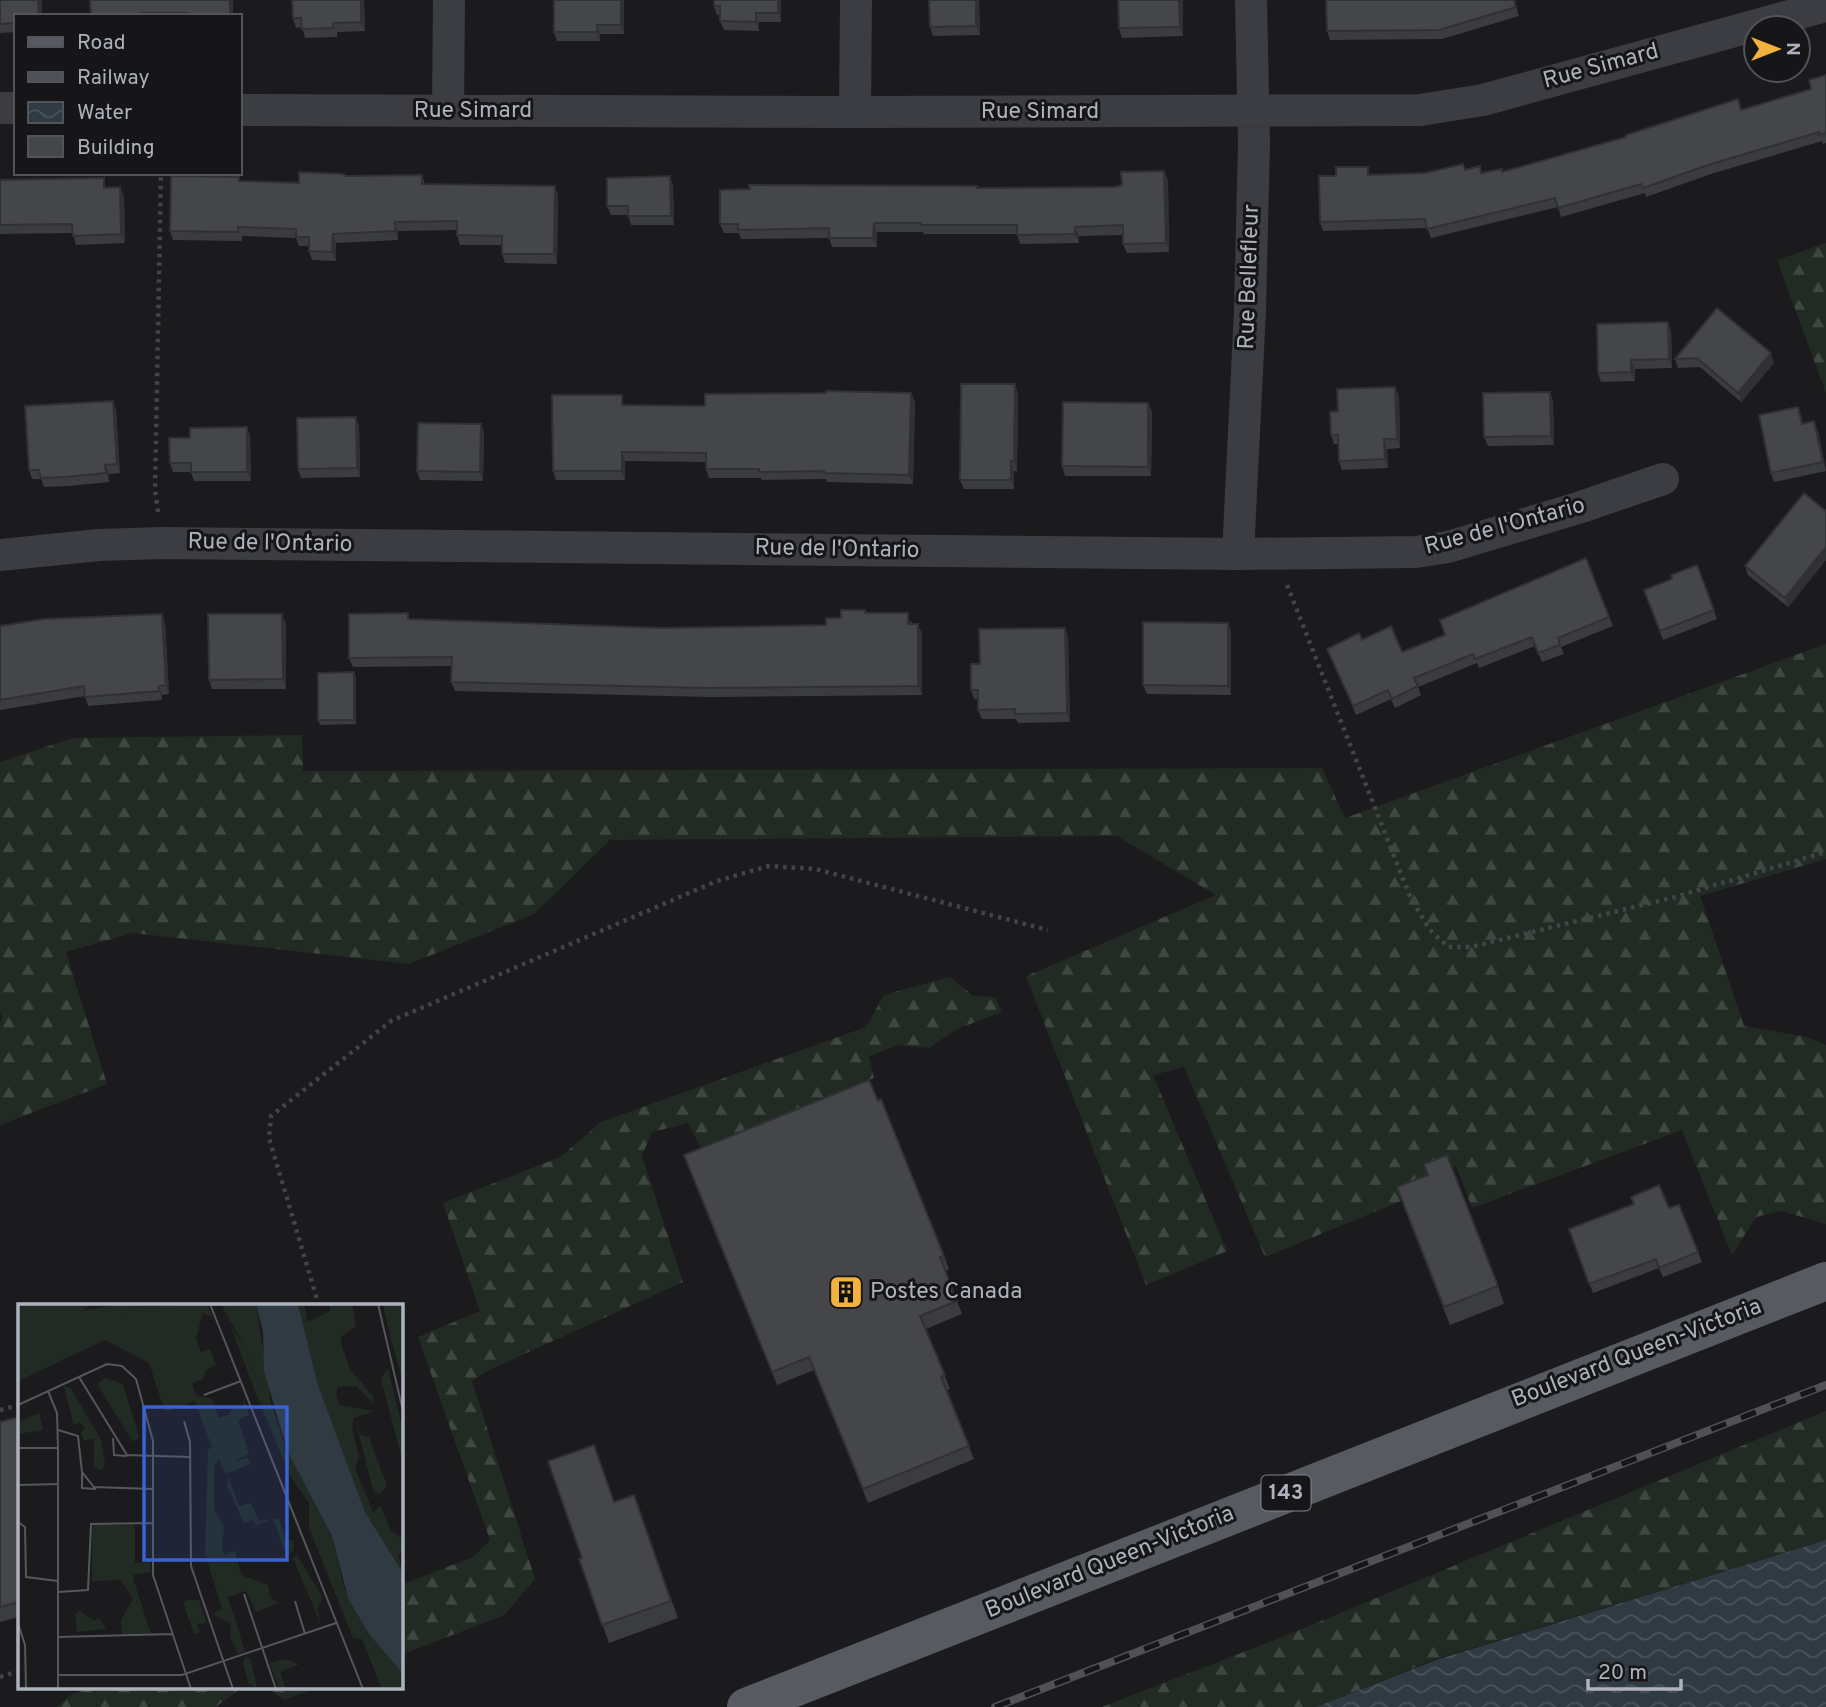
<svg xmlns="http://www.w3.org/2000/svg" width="1826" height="1707" viewBox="0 0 1826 1707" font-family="Overpass,sans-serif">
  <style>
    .forest { fill: url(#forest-firs) }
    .water { fill: url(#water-waves) }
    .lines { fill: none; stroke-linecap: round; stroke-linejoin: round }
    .path { stroke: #424449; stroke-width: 4.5; stroke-dasharray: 3.5 5; stroke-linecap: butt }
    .street { stroke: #3c3d42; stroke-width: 32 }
    .primary { stroke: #585a61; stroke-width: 38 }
    .rail-casing { stroke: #4f5157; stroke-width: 8 }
    .rail { stroke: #161618; stroke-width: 5; stroke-dasharray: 16; stroke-linecap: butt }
    .wall { fill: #3b3c40 }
    .shaded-wall { fill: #303134 }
    .building { fill: #45464a; stroke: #303134; stroke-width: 2 }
    .labels { text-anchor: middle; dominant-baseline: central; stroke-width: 6; stroke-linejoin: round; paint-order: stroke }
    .shield { fill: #161618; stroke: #80838b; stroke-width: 2 }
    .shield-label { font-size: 21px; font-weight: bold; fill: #adb2bc }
    .street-label { font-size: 23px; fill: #adb2bc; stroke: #161618 }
    .poi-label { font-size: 23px; fill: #adb2bc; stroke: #161618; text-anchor: start }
    .inset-road { fill: none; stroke: #55575d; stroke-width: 2 }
    .view { fill: #3a62d2; fill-opacity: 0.15; stroke: #3a62d2; stroke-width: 3.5 }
    .inset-edge { fill: none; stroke: #adb2bc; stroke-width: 3.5 }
  </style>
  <defs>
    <pattern id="forest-firs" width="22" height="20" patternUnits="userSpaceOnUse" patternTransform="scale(1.75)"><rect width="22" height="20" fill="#222b23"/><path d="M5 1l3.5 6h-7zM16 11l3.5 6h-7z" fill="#3f4741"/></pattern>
    <pattern id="water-waves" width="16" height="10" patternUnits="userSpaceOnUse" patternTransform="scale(1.75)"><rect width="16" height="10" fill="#303a42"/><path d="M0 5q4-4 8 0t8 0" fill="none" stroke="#4b545b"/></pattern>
  </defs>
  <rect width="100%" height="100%" fill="#1b1b1d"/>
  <path class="forest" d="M 1826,243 L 1826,393 L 1777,260 Z
    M 1826,644 L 1826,859 L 1700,896 L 1744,1026 L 1807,1037 L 1826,1045 L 1826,1224 L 1781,1211 L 1756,1217 L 1732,1255 L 1682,1130 L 1472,1208 L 1456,1166 L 1422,1179 L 1425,1191 L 1265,1257 L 1184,1067 L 1153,1075 L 1227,1251 L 1146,1285 L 1026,976 L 1216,895 L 1117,836 L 610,840 L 534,914 L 409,964 L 133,933 L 66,952 L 107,1084 L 0,1125 L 0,1022 L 2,1018 L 0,1010 L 0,762 L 73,738 L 302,735 L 303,771 L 1322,768 L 1345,818 Z
    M 950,977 L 973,996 L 995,997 L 1002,1012 L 957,1029 L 929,1048 L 899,1045 L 869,1056 L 874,1078 L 702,1150 L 688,1123 L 652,1132 L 642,1156 L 683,1282 L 487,1371 L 472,1381 L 535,1579 L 504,1615 L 401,1655 L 401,1585 L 473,1557 L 490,1540 L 418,1337 L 480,1311 L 443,1203 L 560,1157 L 601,1122 L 866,1027 L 884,995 Z
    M 1826,1411 L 1826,1540 L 1436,1659 L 1316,1707 L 1102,1707 L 1280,1638 Z
    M 92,1688 L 316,1688 L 284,1700 L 270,1689 L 241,1688 L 216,1707 L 57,1707 L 72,1694 Z"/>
  <path class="water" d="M 1826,1540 L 1826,1707 L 1316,1707 L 1436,1660 Z"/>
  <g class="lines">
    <path class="path" d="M 158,512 L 155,490 L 161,173
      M 1287,585 L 1411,899 L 1430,930 L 1448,947 L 1471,947 L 1675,897 L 1826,852
      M 319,1306 L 269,1138 L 271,1116 L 391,1021 L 717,881 L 769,866 L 815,869 L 1048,930
      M 0,1410 L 19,1405
      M 0,1677 L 19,1671"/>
    <path class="street" d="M 0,108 L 16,108
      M 240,110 L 855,112 L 1420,110 L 1483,100 L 1826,6
      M 448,111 L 449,0
      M 855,112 L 856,0
      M 1238,554 L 1250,310 L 1254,143 L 1251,0
      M 0,555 L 99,545 L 163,543 L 1238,554 L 1416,552 L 1448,547 L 1578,508 L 1663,479"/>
    <path class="primary" d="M 746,1707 L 1826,1281"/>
    <g class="rail-casing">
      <path id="rail" d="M 995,1707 L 1826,1385"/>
    </g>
    <use href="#rail" class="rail"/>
  </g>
  <path class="wall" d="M 0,0 L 42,0 L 42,16 L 16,16 L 16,32 L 0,33 Z
    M 233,0 L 233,16 L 91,16 Z
    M 292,0 L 364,0 L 365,31 L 337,32 L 337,37 L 305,38 L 302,27 L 296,28 L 293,18 Z
    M 624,0 L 624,34 L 600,34 L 600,41 L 557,41 L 554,32 Z
    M 781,0 L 781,22 L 759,22 L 759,31 L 724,30 L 720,21 L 720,15 L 717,15 L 714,6 Z
    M 929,0 L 979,0 L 980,35 L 933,36 L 930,27 Z
    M 1118,0 L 1183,0 L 1183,36 L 1122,38 L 1119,28 Z
    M 1514,0 L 1519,16 L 1442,39 L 1330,40 L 1327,31 Z
    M 1826,75 L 1826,143 L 1823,144 L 1822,141 L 1711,174 L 1646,197 L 1645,193 L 1561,217 L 1558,207 L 1431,238 L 1427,228 L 1323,231 L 1320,222 L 1371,175 L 1425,173 L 1465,170 L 1480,166 L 1482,173 L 1503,172 L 1742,110 L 1811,89 Z
    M 422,175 L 425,184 L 558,195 L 557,264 L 505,263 L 502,254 L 502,245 L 460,245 L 457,235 L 457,230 L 398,231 L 398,240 L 336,243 L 336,261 L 312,260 L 309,251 L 309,246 L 299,246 L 296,238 L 242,236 L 242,241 L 173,240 L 170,231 L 240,181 L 299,183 L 345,176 Z
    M 670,176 L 673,186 L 674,225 L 631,225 L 628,215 L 611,215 L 607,206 Z
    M 0,180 L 107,187 L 124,196 L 125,243 L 76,245 L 73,233 L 0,234 Z
    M 1168,180 L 1169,252 L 1127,253 L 1123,244 L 1123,235 L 1079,236 L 1079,243 L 1020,244 L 1017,234 L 924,234 L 923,232 L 877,232 L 877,247 L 832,247 L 829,238 L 741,239 L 739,233 L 724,233 L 720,224 L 978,188 L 1115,187 Z
    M 1717,308 L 1774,363 L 1741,402 L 1700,367 L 1678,368 L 1675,359 Z
    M 1668,322 L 1671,331 L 1672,368 L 1635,369 L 1635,381 L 1601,382 L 1598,373 Z
    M 1015,384 L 1018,394 L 1017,471 L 1014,471 L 1014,489 L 964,489 L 960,480 Z
    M 1395,387 L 1399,396 L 1400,448 L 1387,449 L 1388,468 L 1342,470 L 1339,461 L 1338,444 L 1334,444 L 1331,435 L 1338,411 Z
    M 1550,392 L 1553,401 L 1554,445 L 1488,446 L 1484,437 Z
    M 911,393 L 915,402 L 913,484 L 827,482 L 826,479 L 762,480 L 761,478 L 709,478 L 706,469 L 706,462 L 625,461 L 625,480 L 556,480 L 553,471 L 625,403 L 625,405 L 705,406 Z
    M 1148,403 L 1152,412 L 1151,476 L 1065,476 L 1062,466 Z
    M 116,410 L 120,473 L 109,474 L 109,482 L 68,486 L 44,487 L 41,479 L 32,479 L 29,470 Z
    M 1801,416 L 1803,424 L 1818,431 L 1826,471 L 1774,482 L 1771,473 Z
    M 481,424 L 484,433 L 483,481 L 420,480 L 417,471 Z
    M 359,426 L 360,477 L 301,478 L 298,469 Z
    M 247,427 L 250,436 L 251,481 L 194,481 L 191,472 L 173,472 L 170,463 L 190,438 Z
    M 1826,511 L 1826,560 L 1788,607 L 1748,575 L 1745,566 Z
    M 1586,558 L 1613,626 L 1561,647 L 1564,654 L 1542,662 L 1535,646 L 1479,668 L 1477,663 L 1418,687 L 1421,695 L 1395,708 L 1391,699 L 1356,715 L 1327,649 L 1362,640 L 1402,652 L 1445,635 Z
    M 1697,565 L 1717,619 L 1663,640 L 1644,590 L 1672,579 Z
    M 865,610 L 867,613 L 912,622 L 912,624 L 922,633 L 922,695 L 710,697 L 455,691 L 451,682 L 452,666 L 353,667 L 349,658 L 410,619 L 662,628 L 826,625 L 841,618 Z
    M 162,614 L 165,623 L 169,694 L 162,695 L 162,700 L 88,706 L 85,696 L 0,710 L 0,626 Z
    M 286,623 L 286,689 L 212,689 L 209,680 Z
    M 1228,623 L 1231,632 L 1231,695 L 1147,694 L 1143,685 Z
    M 1065,628 L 1068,637 L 1070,722 L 1018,723 L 1016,719 L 982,719 L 978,710 L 978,699 L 974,699 L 971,690 L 980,664 Z
    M 356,677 L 356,724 L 320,725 L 318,720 Z
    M 684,1155 L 944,1256 L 949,1269 L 945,1271 L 962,1314 L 926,1329 L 950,1389 L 946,1390 L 974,1459 L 868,1503 L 814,1370 L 777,1385 Z
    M 1403,1205 L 1498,1286 L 1504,1304 L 1450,1325 Z
    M 1679,1205 L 1702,1262 L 1663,1277 L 1659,1268 L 1593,1293 L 1569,1229 L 1669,1208 Z
    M 19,1417 L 19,1617 L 0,1622 L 0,1422 Z
    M 634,1495 L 678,1618 L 609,1643 L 579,1559 L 582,1558 L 615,1502 Z"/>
  <path class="shaded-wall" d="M 38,0 L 42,0 L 42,16 L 39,16 Z
    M 230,0 L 233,0 L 233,16 L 230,16 Z
    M 361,0 L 364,0 L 365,31 L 361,22 Z
    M 621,0 L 624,0 L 624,34 L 621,25 Z
    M 778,0 L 781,0 L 781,22 L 778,13 Z
    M 976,0 L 979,0 L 980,35 L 976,26 Z
    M 1179,0 L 1183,0 L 1183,36 L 1180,27 Z
    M 756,13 L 759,22 L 759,31 L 756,22 Z
    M 597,25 L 600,34 L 600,41 L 597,32 Z
    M 1164,171 L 1168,180 L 1169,252 L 1166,243 Z
    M 670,176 L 673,186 L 674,225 L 671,216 Z
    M 555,186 L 558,195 L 557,264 L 554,254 Z
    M 120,187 L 124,196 L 125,243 L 121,234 Z
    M 395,222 L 398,231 L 398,240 L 395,231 Z
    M 874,223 L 877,232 L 877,247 L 873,238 Z
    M 1075,227 L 1079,236 L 1079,243 L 1075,234 Z
    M 333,234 L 336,243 L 336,261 L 332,252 Z
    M 1668,322 L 1671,331 L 1672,368 L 1669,359 Z
    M 1771,353 L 1774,363 L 1741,402 L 1738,393 Z
    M 1631,360 L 1635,369 L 1635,381 L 1631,372 Z
    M 1015,384 L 1018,394 L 1017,471 L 1014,461 Z
    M 1395,387 L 1399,396 L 1400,448 L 1397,439 Z
    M 1550,392 L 1553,401 L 1554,445 L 1551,436 Z
    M 911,393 L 915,402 L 913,484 L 909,475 Z
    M 113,401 L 116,410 L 120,473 L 117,464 Z
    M 1148,403 L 1152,412 L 1151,476 L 1148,467 Z
    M 356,417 L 359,426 L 360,477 L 357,468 Z
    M 1814,421 L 1818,431 L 1826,470 L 1823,462 Z
    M 481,424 L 484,433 L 483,481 L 480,472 Z
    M 247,427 L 250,436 L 251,481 L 247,472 Z
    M 1384,439 L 1387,449 L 1388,468 L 1385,459 Z
    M 622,452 L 625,461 L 625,480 L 622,471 Z
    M 1011,461 L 1014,471 L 1014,489 L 1011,480 Z
    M 105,465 L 109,474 L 109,482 L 106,473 Z
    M 1826,547 L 1826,560 L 1788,607 L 1785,598 Z
    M 162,614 L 165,623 L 169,694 L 166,685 Z
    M 282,614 L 286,623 L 286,689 L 283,679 Z
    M 1228,623 L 1231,632 L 1231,695 L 1228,686 Z
    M 918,624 L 922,633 L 922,695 L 918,686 Z
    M 1065,628 L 1068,637 L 1070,722 L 1067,713 Z
    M 354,672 L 356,677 L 356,724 L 354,720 Z
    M 159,686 L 162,695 L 162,700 L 159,691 Z"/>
  <path class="building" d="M 0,0 L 38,0 L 39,16 L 16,16 L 16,23 L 0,24 Z
    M 90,0 L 230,0 L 230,15 L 189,16 L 188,13 L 143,13 L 143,16 L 91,16 Z
    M 292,0 L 361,0 L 361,22 L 333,23 L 333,28 L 302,29 L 301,18 L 293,18 Z
    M 554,0 L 621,0 L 621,25 L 597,25 L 597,32 L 554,32 Z
    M 714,0 L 778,0 L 778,13 L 756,13 L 756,22 L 720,21 L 720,6 L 714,6 Z
    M 929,0 L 976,0 L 976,26 L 930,27 Z
    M 1118,0 L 1179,0 L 1180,27 L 1119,28 Z
    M 1326,0 L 1514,0 L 1516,7 L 1439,30 L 1327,31 Z
    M 1826,75 L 1826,133 L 1819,135 L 1819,132 L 1708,165 L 1643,188 L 1641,184 L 1558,208 L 1555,198 L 1427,229 L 1425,219 L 1320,222 L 1319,176 L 1336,176 L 1336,167 L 1368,167 L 1368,175 L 1425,173 L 1463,164 L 1465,170 L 1480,166 L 1481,173 L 1502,169 L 1502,172 L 1626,137 L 1626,135 L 1738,99 L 1741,110 L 1811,89 L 1809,80 Z
    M 1164,171 L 1166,243 L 1123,244 L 1123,225 L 1075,227 L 1075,234 L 1017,235 L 1017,225 L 921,225 L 921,223 L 874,223 L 873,238 L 829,238 L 829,228 L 738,230 L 738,224 L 720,224 L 720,190 L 750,189 L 749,185 L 977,186 L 977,188 L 1115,187 L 1122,185 L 1121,172 Z
    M 299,172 L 344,174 L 344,176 L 422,175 L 422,184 L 555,186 L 554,254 L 502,254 L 502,236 L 457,235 L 457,221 L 395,222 L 395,231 L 333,234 L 332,252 L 309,251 L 309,237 L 296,237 L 296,229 L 238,227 L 238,232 L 170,231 L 171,176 L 239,177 L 239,181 L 299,183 Z
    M 670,176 L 671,216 L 628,216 L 628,206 L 607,206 L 607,178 Z
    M 104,178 L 104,188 L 120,187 L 121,234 L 73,236 L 72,224 L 0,225 L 0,180 Z
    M 1717,308 L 1771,353 L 1738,393 L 1697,358 L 1675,359 Z
    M 1668,322 L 1669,359 L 1631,360 L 1631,372 L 1598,373 L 1597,324 Z
    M 961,384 L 1015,384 L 1014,461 L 1011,461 L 1011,480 L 960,480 Z
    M 1395,387 L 1397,439 L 1384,439 L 1385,459 L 1339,461 L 1338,435 L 1331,435 L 1330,412 L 1338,411 L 1337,389 Z
    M 826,391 L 911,393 L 909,475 L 824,473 L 824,471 L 759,472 L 759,469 L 706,469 L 706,453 L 622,452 L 622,471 L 553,471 L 552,395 L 622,395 L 622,405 L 705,406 L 705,394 L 826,393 Z
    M 1550,392 L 1551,436 L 1484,437 L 1483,393 Z
    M 113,401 L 117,464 L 105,465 L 106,473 L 65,477 L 41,478 L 39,470 L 29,470 L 25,406 Z
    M 1063,402 L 1148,403 L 1148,467 L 1062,466 Z
    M 1798,407 L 1802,424 L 1814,421 L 1823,462 L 1771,473 L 1759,415 Z
    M 356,417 L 357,468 L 298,469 L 297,418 Z
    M 418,423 L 481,424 L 480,472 L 417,471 Z
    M 247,427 L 247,472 L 191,472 L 191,463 L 170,463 L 169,438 L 190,438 L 190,428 Z
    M 1804,493 L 1826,511 L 1826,547 L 1785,598 L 1745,566 Z
    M 1586,558 L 1609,617 L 1558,638 L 1560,645 L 1538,653 L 1532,637 L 1475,659 L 1473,654 L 1414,678 L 1418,686 L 1392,699 L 1388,690 L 1353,706 L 1327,649 L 1359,633 L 1362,640 L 1391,626 L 1402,652 L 1445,635 L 1440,620 Z
    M 1697,565 L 1714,610 L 1660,631 L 1644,590 L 1672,579 L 1671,575 Z
    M 841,610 L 865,610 L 865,613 L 908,613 L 908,624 L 918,624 L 918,686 L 707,688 L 451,682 L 452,657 L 349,658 L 349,614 L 408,613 L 408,619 L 662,628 L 826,625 L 826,618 L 841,618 Z
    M 162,614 L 166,685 L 159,686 L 159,691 L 85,697 L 84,686 L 0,700 L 0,626 L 44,619 Z
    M 208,614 L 282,614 L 283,679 L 209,680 Z
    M 1143,622 L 1228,623 L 1228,686 L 1143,685 Z
    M 1065,628 L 1067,713 L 1015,714 L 1015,709 L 978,710 L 978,690 L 971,690 L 971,664 L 980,664 L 979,629 Z
    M 354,672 L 354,720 L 318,720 L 318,673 Z
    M 869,1080 L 878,1101 L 881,1099 L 944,1256 L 940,1257 L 957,1301 L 920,1316 L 945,1375 L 941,1377 L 969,1446 L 863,1489 L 809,1357 L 772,1372 L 684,1155 Z
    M 1447,1155 L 1498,1286 L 1444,1307 L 1397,1187 L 1428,1175 L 1424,1164 Z
    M 1659,1185 L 1669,1208 L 1679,1205 L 1698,1252 L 1659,1268 L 1656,1259 L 1589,1284 L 1569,1229 L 1634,1204 L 1631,1197 Z
    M 19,1417 L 19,1602 L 0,1607 L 0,1422 Z
    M 594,1445 L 614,1502 L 634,1495 L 671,1601 L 602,1625 L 579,1559 L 582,1558 L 548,1461 Z"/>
  <defs>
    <g id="building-square" transform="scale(1.75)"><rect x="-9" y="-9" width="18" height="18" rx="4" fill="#f3b13d" stroke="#161618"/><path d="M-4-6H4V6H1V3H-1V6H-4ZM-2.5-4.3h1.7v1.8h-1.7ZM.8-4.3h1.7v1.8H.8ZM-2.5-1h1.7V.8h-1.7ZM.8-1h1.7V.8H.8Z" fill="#111"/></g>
  </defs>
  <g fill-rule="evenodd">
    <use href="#building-square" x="846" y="1292"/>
  </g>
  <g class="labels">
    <rect class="shield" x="1261.5" y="1475.5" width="49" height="35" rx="5"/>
    <g class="shield-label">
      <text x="1286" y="1493">143</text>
    </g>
    <g class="street-label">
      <text transform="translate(1601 67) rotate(-15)">Rue Simard</text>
      <text x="473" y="111">Rue Simard</text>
      <text x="1040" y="112">Rue Simard</text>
      <text transform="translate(1250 277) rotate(-88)">Rue Bellefleur</text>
      <text transform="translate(1505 527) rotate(-15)">Rue de l'Ontario</text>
      <text transform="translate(270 544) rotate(1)">Rue de l'Ontario</text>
      <text transform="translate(837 550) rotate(1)">Rue de l'Ontario</text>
      <text transform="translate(1637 1354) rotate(-21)">Boulevard Queen-Victoria</text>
      <text transform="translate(1110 1563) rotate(-22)">Boulevard Queen-Victoria</text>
    </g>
    <g class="poi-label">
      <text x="870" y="1292">Postes Canada</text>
    </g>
  </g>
  <g transform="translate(18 1304)">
    <rect width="385" height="385" fill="#1b1b1d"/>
    <path d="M 0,0 L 74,0 L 64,7 L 101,0 L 140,2 L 116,3 L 103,12 L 0,12 ZM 212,21 L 229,48 L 242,86 L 239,92 Z" fill="#222b23"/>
    <path d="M 189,0 L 195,14 L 185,9 L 178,34 L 183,48 L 192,45 L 198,61 L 188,66 L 185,75 L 174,79 L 178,92 L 193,94 L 201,114 L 212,110 L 215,102 L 225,102 L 226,94 L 231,111 L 220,116 L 231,150 L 215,157 L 230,154 L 233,160 L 207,170 L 201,155 L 196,163 L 196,205 L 206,222 L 204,245 L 206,251 L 217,247 L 223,271 L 250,281 L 252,293 L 261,299 L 238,308 L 228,287 L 210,293 L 227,347 L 220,350 L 212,333 L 213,320 L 195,310 L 204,304 L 187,250 L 190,146 L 194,143 L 177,97 L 147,108 L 131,59 L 87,36 L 0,77 L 0,12 L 103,12 L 116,3 ZM 203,0 L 238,0 L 253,99 L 265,136 L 314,232 L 326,284 L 351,330 L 385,370 L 385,385 L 364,385 L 344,335 L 335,334 L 291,224 L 291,199 L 272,172 L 239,92 L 242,86 L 229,48 ZM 280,0 L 286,0 L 290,18 L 312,7 L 311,0 L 334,0 L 338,22 L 323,33 L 323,39 L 332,65 L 355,92 L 356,100 L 338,82 L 320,83 L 318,91 L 322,101 L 356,107 L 336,114 L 334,124 L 341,153 L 337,164 L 355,208 L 363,202 L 373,227 L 385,235 L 385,249 L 380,251 L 385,269 L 347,208 L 300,81 ZM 365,0 L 385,0 L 385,78 L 372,32 ZM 370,64 L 385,126 L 385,159 L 363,75 ZM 87,74 L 105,80 L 121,133 L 115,138 L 79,80 ZM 46,82 L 52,83 L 83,136 L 87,160 L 83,167 L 76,162 L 76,135 L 66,136 L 63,129 L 67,123 L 61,118 L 56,122 ZM 21,109 L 25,126 L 0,130 L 0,118 ZM 339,123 L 343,131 L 351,133 L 369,182 L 361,191 L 355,186 ZM 210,172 L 221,202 L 233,199 L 241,217 L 261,214 L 267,236 L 275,236 L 276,245 L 269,252 L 255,215 L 238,221 L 235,216 L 226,219 L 209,182 ZM 74,224 L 114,271 L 133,330 L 104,330 L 103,316 L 115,295 L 103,276 L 74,277 ZM 279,251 L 305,294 L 299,305 L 303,321 L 275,254 ZM 171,296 L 181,296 L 189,319 L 179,320 L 182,328 L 176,330 L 165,298 ZM 62,307 L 76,317 L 81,314 L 88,325 L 59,328 L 57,310 ZM 228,352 L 233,356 L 239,385 L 230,379 L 225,358 ZM 266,355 L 282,360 L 262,368 L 268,385 L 261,385 L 252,359 Z" fill="#222b23"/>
    <path d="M 75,221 L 117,221 L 117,259 L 132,258 L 133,268 L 115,271 L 116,275 L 74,277 Z" fill="#222b23"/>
    <path d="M 238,0 L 280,0 L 300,81 L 347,208 L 385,269 L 385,370 L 351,330 L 330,294 L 314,232 L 270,148 L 246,67 L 245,28 Z" fill="#303a42"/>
    <path class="inset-road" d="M 192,0 L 345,385M 360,0 L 385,107M 61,73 L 109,151 L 172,153M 30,87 L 39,109 L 40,144 L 40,385M 186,91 L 223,77M 0,101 L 89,60 L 104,62 L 118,75 L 135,137 L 135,271 L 173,385M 166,117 L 172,138 L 173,262 L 215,385M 40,126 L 60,132 L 64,168 L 76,183 L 135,185M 95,134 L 96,151 L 109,152M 0,144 L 40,144M 64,169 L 64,184 L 78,185M 0,181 L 41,180M 0,218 L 7,223 L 8,273 L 40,277M 40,288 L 70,286 L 73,220 L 135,219M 226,290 L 258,385M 277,297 L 287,330M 0,319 L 7,341 L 8,385M 40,333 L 154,330M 40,371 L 164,371 L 318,319"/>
    <path class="view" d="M 126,103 L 269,103 L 269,256 L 126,256 Z"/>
    <rect width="385" height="385" class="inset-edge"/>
  </g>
  <rect x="14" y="14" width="228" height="161" fill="#161618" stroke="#52545a" stroke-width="2"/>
  <rect x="28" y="37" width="35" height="10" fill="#585a61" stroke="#52545a" stroke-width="2"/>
  <text x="77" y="49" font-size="21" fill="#adb2bc">Road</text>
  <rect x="28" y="72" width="35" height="10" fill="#4f5157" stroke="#52545a" stroke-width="2"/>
  <text x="77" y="84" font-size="21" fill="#adb2bc">Railway</text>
  <rect x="28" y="102" width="35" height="21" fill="url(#water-waves)" stroke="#52545a" stroke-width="2"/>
  <text x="77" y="119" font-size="21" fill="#adb2bc">Water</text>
  <rect x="28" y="136" width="35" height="21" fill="#45464a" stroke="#52545a" stroke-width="2"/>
  <text x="77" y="154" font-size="21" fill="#adb2bc">Building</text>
  <g transform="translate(1777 49) rotate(90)"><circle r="33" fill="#161618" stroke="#52545a" stroke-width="2"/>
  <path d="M0-5L12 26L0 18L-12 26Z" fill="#f3b13d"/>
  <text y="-10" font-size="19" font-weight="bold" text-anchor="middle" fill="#adb2bc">N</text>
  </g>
  <path d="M1588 1679v10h93v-10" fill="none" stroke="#adb2bc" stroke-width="3.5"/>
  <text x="1598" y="1679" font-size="21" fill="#adb2bc" stroke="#161618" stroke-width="5" paint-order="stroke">20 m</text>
</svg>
